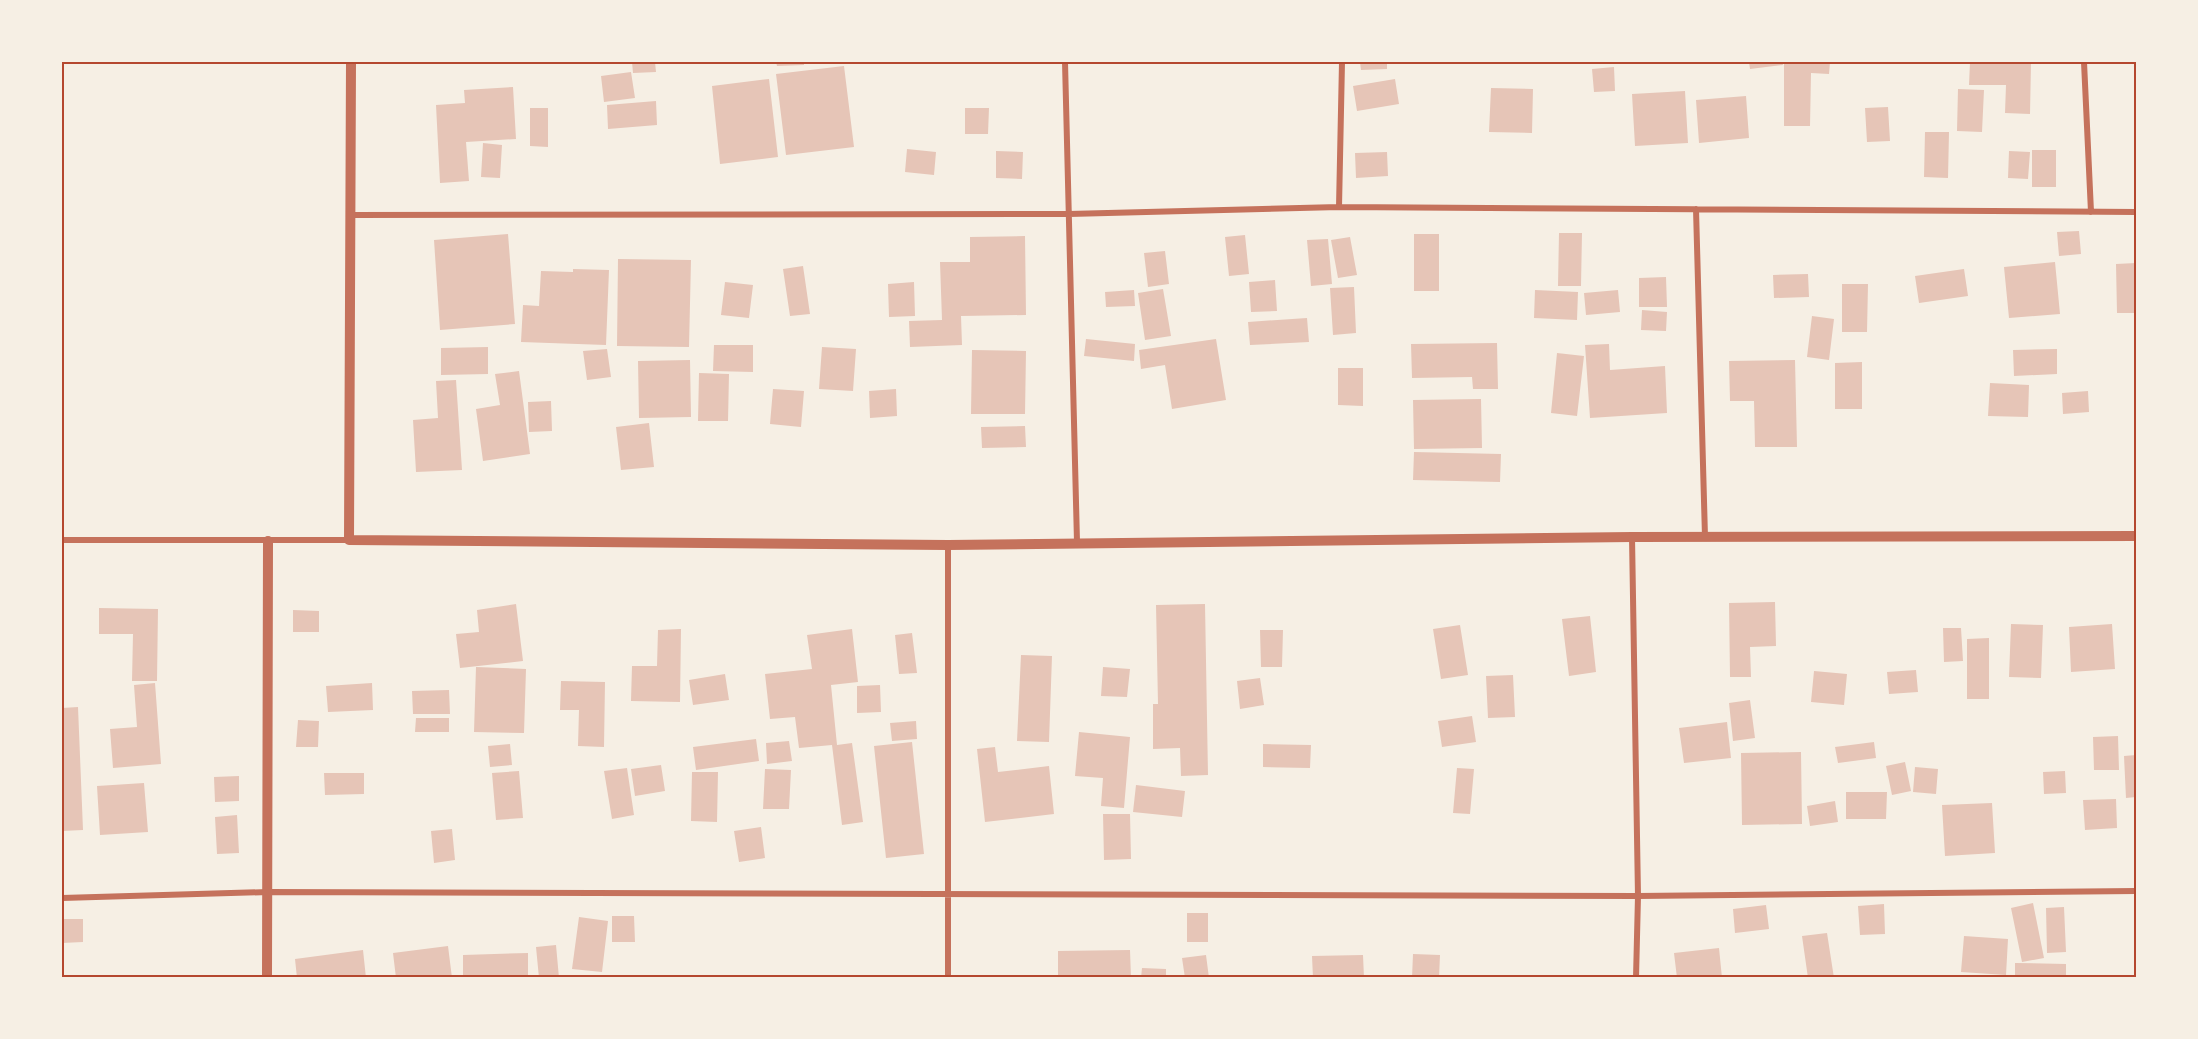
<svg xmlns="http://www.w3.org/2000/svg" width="2198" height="1039" viewBox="0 0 2198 1039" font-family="Quicksand,sans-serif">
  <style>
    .building { fill: #e6c5b7 }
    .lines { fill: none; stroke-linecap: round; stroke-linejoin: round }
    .minor { stroke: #c5725c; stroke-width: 6 }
    .tertiary { stroke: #c5725c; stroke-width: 10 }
    .neatline { fill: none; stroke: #b5482f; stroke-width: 2 }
  </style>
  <rect width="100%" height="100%" fill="#f6efe4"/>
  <path class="building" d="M 632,62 L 655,62 L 656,72 L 633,73 Z
    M 776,62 L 804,62 L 804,65 L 777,66 Z
    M 1360,62 L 1387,62 L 1387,69 L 1361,70 Z
    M 1749,62 L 1782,62 L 1783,65 L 1750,69 Z
    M 1784,62 L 1830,62 L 1829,74 L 1811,73 L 1810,126 L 1784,126 Z
    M 1970,62 L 2031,62 L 2030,114 L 2005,113 L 2006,85 L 1969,85 Z
    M 844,66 L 854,147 L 786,155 L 776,74 Z
    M 1614,67 L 1615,91 L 1594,92 L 1592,69 Z
    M 631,72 L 635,98 L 604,102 L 601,76 Z
    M 769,79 L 778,157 L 720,164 L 712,86 Z
    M 1395,79 L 1399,104 L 1357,111 L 1353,86 Z
    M 513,87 L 516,139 L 466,142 L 469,181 L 440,183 L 436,105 L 465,103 L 464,90 Z
    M 1491,88 L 1533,89 L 1532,133 L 1489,132 Z
    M 1958,89 L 1984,90 L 1982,132 L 1957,131 Z
    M 1685,91 L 1688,143 L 1635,146 L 1632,94 Z
    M 1746,96 L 1749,138 L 1699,143 L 1696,100 Z
    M 656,101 L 657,125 L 608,129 L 607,105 Z
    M 1888,107 L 1890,141 L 1867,142 L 1865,108 Z
    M 530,108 L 548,108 L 548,147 L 530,146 Z
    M 965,108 L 989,108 L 988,134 L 965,134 Z
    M 1925,132 L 1949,132 L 1948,178 L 1924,177 Z
    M 483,143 L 502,145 L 500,178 L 481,177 Z
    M 907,149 L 936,152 L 934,175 L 905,172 Z
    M 2032,150 L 2056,150 L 2056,187 L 2032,187 Z
    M 996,151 L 1023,152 L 1022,179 L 996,178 Z
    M 2009,151 L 2030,152 L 2028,179 L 2008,178 Z
    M 1387,152 L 1388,176 L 1356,178 L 1355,153 Z
    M 2079,231 L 2081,254 L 2059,256 L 2057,232 Z
    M 1559,233 L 1582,233 L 1581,286 L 1558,286 Z
    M 508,234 L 515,324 L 440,330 L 434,240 Z
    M 1414,234 L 1439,234 L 1439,291 L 1414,291 Z
    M 1245,235 L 1249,274 L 1229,276 L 1225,237 Z
    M 1025,236 L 1026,315 L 961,316 L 962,345 L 910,347 L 909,321 L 942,320 L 940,262 L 970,262 L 970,237 Z
    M 1350,237 L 1357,275 L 1338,278 L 1331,240 Z
    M 1328,239 L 1332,284 L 1311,286 L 1307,240 Z
    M 1165,251 L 1169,284 L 1148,287 L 1144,253 Z
    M 618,259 L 691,260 L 689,347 L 617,346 Z
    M 2055,262 L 2060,314 L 2009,318 L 2004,267 Z
    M 2136,263 L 2136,313 L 2117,313 L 2116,264 Z
    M 803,266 L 810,314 L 790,316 L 783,269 Z
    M 573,269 L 609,270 L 606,345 L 521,342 L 523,305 L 539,306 L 541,271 L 573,272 Z
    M 1964,269 L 1968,296 L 1919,303 L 1915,276 Z
    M 1808,274 L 1809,297 L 1774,298 L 1773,275 Z
    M 1666,277 L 1667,307 L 1639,307 L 1639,278 Z
    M 1275,280 L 1277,311 L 1251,312 L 1249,282 Z
    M 725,282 L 753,285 L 749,318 L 721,315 Z
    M 914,282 L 915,316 L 889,317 L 888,284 Z
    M 1842,284 L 1868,284 L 1867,332 L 1842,332 Z
    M 1354,287 L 1356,333 L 1333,335 L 1330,288 Z
    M 1163,289 L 1171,336 L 1145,340 L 1138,293 Z
    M 1134,290 L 1135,306 L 1106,307 L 1105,292 Z
    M 1535,290 L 1578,292 L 1577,320 L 1534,318 Z
    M 1618,290 L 1620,312 L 1586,315 L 1584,293 Z
    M 1642,310 L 1667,312 L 1666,331 L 1641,330 Z
    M 1812,316 L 1834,319 L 1829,360 L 1807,357 Z
    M 1307,318 L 1309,342 L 1250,345 L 1248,322 Z
    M 1086,339 L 1135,344 L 1134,361 L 1084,356 Z
    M 1216,339 L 1226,400 L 1172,409 L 1165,365 L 1141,369 L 1139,350 Z
    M 1497,343 L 1498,389 L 1473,389 L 1472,377 L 1412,378 L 1411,344 Z
    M 1609,344 L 1610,370 L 1665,366 L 1667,413 L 1590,418 L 1585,345 Z
    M 714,345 L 753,345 L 753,372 L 713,371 Z
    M 488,347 L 488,374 L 441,375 L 441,348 Z
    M 822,347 L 856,349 L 853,391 L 819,389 Z
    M 607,349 L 611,377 L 587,380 L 583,351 Z
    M 2057,349 L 2057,374 L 2014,376 L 2013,350 Z
    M 972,350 L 1026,351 L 1025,414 L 971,414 Z
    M 1557,353 L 1584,356 L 1577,416 L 1551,413 Z
    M 690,360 L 691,417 L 639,418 L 638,361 Z
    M 1795,360 L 1797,447 L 1755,447 L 1754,401 L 1730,401 L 1729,361 Z
    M 1862,362 L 1862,409 L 1835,409 L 1835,363 Z
    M 1338,368 L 1363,368 L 1363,406 L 1338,405 Z
    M 519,371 L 530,454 L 483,461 L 476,409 L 500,405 L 495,374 Z
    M 699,373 L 729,374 L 728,421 L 698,421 Z
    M 456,380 L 462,470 L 416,472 L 413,420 L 438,418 L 436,381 Z
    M 1990,383 L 2029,385 L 2028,417 L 1988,416 Z
    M 773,389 L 804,391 L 801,427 L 770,424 Z
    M 896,389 L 897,416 L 870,418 L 869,391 Z
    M 2088,391 L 2089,412 L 2063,414 L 2062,393 Z
    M 1481,399 L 1482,448 L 1414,449 L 1413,400 Z
    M 551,401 L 552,431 L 529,432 L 528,402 Z
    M 649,423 L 654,467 L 621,470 L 616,427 Z
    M 1025,426 L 1026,447 L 982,448 L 981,427 Z
    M 1414,452 L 1501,454 L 1500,482 L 1413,480 Z
    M 1775,602 L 1776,646 L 1750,647 L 1751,677 L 1730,677 L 1729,603 Z
    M 516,604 L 523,661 L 460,668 L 456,634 L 479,632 L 477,610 Z
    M 1205,604 L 1208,775 L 1181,776 L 1180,748 L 1153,749 L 1153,704 L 1158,704 L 1156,605 Z
    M 99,608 L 158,609 L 157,681 L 132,681 L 133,634 L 99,634 Z
    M 293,610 L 319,611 L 319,632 L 293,632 Z
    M 1590,616 L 1596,672 L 1569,676 L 1562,619 Z
    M 2011,624 L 2043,625 L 2041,678 L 2009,677 Z
    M 2112,624 L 2115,669 L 2071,672 L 2069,627 Z
    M 1460,625 L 1468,675 L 1441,679 L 1433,629 Z
    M 1943,628 L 1961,628 L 1963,661 L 1944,662 Z
    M 681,629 L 680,702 L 631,701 L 632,666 L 657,666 L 658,630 Z
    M 852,629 L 858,682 L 831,685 L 837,745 L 852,743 L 863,822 L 842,825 L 832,745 L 799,748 L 795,717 L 770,719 L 765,674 L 812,669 L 807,635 Z
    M 1260,630 L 1283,630 L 1282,667 L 1261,667 Z
    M 912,633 L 917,673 L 899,674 L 895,635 Z
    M 1989,638 L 1989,699 L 1967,699 L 1967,639 Z
    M 1021,655 L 1052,656 L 1049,742 L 1017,741 Z
    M 476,667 L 526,669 L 524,733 L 474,732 Z
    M 1103,667 L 1130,669 L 1127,697 L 1101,696 Z
    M 1916,670 L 1918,692 L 1889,694 L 1887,672 Z
    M 1814,671 L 1847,674 L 1844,705 L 1811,702 Z
    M 725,674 L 729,700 L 693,705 L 689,680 Z
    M 1513,675 L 1515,717 L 1488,718 L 1486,676 Z
    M 1260,678 L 1264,705 L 1240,709 L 1237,681 Z
    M 561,681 L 605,682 L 604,747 L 578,746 L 579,710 L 560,710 Z
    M 155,683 L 161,764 L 113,768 L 110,729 L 137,727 L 134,685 Z
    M 372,683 L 373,710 L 328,712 L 326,686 Z
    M 880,685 L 881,712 L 857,713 L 857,686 Z
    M 449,690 L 450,714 L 413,714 L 412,691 Z
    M 1750,700 L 1755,738 L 1733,741 L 1729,703 Z
    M 78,707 L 83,830 L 62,831 L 62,708 Z
    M 1472,716 L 1476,742 L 1442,747 L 1438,721 Z
    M 416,718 L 449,718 L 449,732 L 415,732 Z
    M 298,720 L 319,721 L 318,747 L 296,747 Z
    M 916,721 L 917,739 L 892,741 L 890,723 Z
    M 1727,722 L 1731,758 L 1684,763 L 1679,728 Z
    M 1079,732 L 1130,737 L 1124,808 L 1101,806 L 1103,778 L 1075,776 Z
    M 2118,736 L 2119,770 L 2094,770 L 2093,737 Z
    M 756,739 L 759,761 L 696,770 L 693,747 Z
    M 789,741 L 792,761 L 767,764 L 766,743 Z
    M 912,742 L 924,854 L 886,858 L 874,746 Z
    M 1874,742 L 1876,758 L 1838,763 L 1835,747 Z
    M 510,744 L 512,765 L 490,767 L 488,746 Z
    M 1263,744 L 1311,745 L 1310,768 L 1263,767 Z
    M 995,747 L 998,772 L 1049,766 L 1054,814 L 985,822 L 977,749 Z
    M 1801,752 L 1802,824 L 1742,825 L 1741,753 Z
    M 2136,755 L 2136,797 L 2126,798 L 2124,756 Z
    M 1905,762 L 1911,791 L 1892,795 L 1886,766 Z
    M 661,765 L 665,791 L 635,796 L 631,769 Z
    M 1915,767 L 1938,769 L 1936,794 L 1913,792 Z
    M 627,768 L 634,815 L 612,819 L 604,771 Z
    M 1457,768 L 1474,769 L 1470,814 L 1453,813 Z
    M 765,769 L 791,770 L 789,809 L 763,809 Z
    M 519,771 L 523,818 L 496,820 L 492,773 Z
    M 2065,771 L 2066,793 L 2044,794 L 2043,772 Z
    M 692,772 L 718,772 L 717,822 L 691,821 Z
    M 324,773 L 364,773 L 364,794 L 325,795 Z
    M 239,776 L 239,801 L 215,802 L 214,777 Z
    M 144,783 L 148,832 L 100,835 L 97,786 Z
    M 1136,785 L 1185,791 L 1182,817 L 1133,812 Z
    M 1846,792 L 1887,792 L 1886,819 L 1846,819 Z
    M 2116,799 L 2117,828 L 2085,830 L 2083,800 Z
    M 1835,801 L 1838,822 L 1810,826 L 1807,806 Z
    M 1992,803 L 1995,853 L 1945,856 L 1942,805 Z
    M 1103,814 L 1130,814 L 1131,859 L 1104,860 Z
    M 237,815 L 239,853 L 217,854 L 215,817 Z
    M 761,827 L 765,858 L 739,862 L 734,831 Z
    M 452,829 L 455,860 L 434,863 L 431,831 Z
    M 2033,903 L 2044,958 L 2022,962 L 2011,908 Z
    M 1884,904 L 1885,934 L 1860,935 L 1858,906 Z
    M 1766,905 L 1769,929 L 1735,933 L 1733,909 Z
    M 2064,907 L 2066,952 L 2047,953 L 2046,908 Z
    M 1187,913 L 1208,913 L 1208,942 L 1187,942 Z
    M 612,916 L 634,916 L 635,942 L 612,942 Z
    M 579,917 L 608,921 L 602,972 L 572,969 Z
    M 62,919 L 83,919 L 83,942 L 62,943 Z
    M 1827,933 L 1834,978 L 1808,978 L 1802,936 Z
    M 1964,936 L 2008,939 L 2006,975 L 1961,972 Z
    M 556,945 L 559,978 L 539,978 L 536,947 Z
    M 448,946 L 452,978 L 396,978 L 393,953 Z
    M 1719,948 L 1722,978 L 1677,978 L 1674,953 Z
    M 363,950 L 366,978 L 297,978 L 295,959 Z
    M 1130,950 L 1131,978 L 1058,978 L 1058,951 Z
    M 528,953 L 528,978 L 463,978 L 463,955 Z
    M 1413,954 L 1440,955 L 1439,978 L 1412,978 Z
    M 1206,955 L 1209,978 L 1185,978 L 1182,958 Z
    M 1363,955 L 1364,978 L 1313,978 L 1312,956 Z
    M 2015,963 L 2066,964 L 2066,978 L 2015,978 Z
    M 1142,968 L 1166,969 L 1166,978 L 1141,978 Z"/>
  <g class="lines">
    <path class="minor" d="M 1065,62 L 1077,542
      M 2084,62 L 2091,212
      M 1339,207 L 1342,62
      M 1696,209 L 1705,537
      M 351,215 L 1069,214 L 1339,207 L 2136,212
      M 1632,537 L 1638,896 L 1636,978
      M 62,540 L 349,540
      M 62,898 L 268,892 L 1638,896 L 2136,891
      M 948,978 L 948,545"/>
    <path class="tertiary" d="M 351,62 L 349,540 L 948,545 L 1632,537 L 2136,536
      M 267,978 L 268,541"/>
  </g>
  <rect width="2198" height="1039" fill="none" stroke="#f6efe4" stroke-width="126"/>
  <rect x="63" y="63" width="2072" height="913" class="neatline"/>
</svg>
